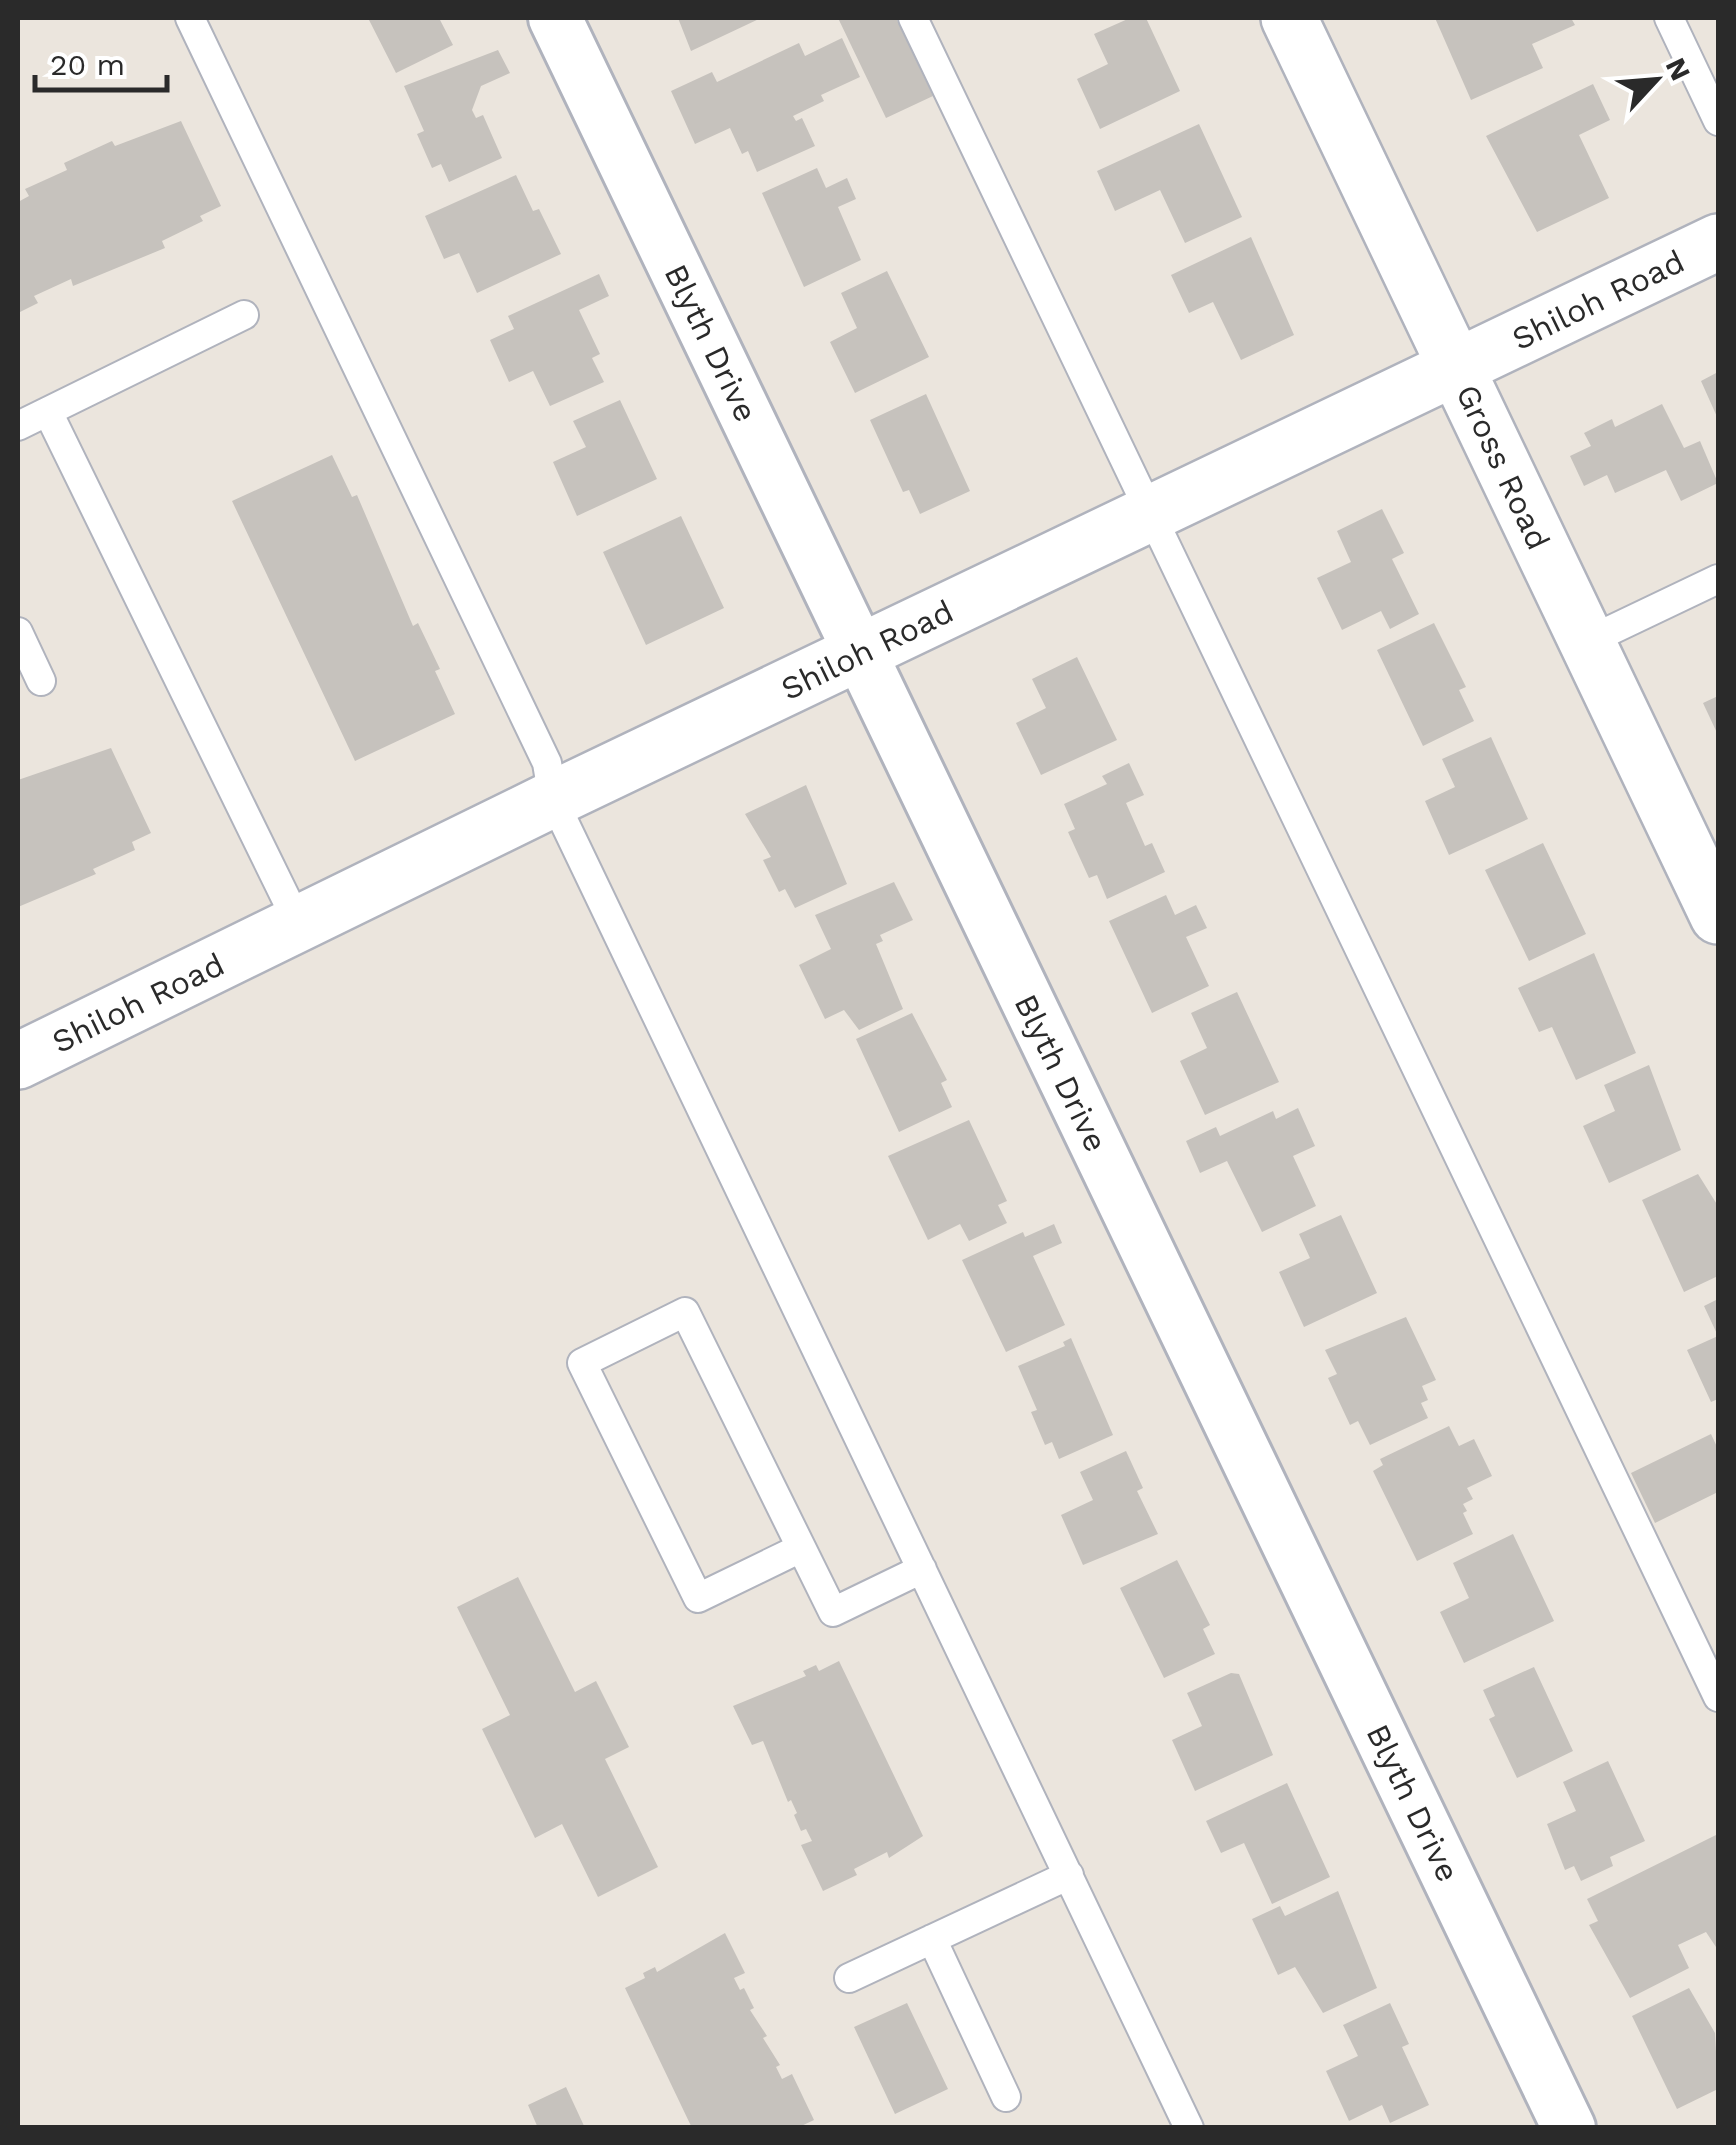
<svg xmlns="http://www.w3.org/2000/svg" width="1736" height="2145" viewBox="0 0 1736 2145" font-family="'Work Sans',sans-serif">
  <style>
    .building { fill: #c6c2bd }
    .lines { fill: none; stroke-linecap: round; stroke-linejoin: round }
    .service-casing { stroke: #b0b3bd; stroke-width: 32 }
    .minor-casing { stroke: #b0b3bd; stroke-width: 58 }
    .tertiary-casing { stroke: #b0b3bd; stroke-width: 60 }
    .service { stroke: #fff; stroke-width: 28 }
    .minor { stroke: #fff; stroke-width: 52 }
    .tertiary { stroke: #fff; stroke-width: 55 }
    .labels { text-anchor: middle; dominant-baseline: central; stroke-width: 8; stroke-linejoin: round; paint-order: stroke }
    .street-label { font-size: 32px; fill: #2a2a2a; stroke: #fff }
  </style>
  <rect width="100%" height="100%" fill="#ebe5dd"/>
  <path class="building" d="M 368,18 L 439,18 L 453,45 L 396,73 Z
    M 678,18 L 761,18 L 691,51 Z
    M 838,18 L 896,18 L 933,96 L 886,118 Z
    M 1130,18 L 1146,18 L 1180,91 L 1100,129 L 1077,79 L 1108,64 L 1094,34 Z
    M 1435,18 L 1571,18 L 1575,25 L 1532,44 L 1543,68 L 1471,100 Z
    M 842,38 L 860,77 L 821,95 L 824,101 L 793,116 L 796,121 L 802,118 L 815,146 L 757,172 L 748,151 L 742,154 L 730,128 L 695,144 L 671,91 L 712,72 L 717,82 L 799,43 L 805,56 Z
    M 498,50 L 510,73 L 481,86 L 472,110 L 476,118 L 483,115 L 502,158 L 449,182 L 441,164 L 432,168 L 417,134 L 424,131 L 404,86 Z
    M 1593,84 L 1610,120 L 1579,135 L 1609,198 L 1537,232 L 1486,136 Z
    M 181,121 L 221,206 L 200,216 L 203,221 L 162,241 L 165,248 L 73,286 L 71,279 L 34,296 L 38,303 L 18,313 L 18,202 L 29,196 L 25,189 L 67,170 L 64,163 L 112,141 L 115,146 Z
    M 1199,124 L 1242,217 L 1185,243 L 1160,190 L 1115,211 L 1097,171 Z
    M 817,168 L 826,188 L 847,178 L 856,199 L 838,207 L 861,260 L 804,287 L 762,193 Z
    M 516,175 L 533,211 L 539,209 L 561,254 L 477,293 L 459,253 L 444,259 L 425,216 Z
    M 1251,237 L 1294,335 L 1241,360 L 1213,302 L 1189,313 L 1171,275 Z
    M 887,271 L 929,357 L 855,393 L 830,342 L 857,328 L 841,293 Z
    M 599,274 L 609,296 L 579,310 L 600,354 L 592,358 L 604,382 L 550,406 L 533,371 L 509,382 L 490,340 L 514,329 L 508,316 Z
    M 1718,372 L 1718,419 L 1701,381 Z
    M 926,394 L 970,491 L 920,514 L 909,490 L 903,492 L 870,420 Z
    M 620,400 L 657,479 L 577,516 L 553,462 L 586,447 L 573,421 Z
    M 1662,404 L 1684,448 L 1700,441 L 1718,483 L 1681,501 L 1666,470 L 1615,493 L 1607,475 L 1584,486 L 1570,456 L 1591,446 L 1584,433 L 1612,419 L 1615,427 Z
    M 332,455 L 352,497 L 357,495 L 413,626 L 418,623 L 440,669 L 435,671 L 455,714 L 355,761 L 232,501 Z
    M 1382,509 L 1404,553 L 1392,559 L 1419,614 L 1390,629 L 1381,611 L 1342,630 L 1317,578 L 1351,562 L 1337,531 Z
    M 681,516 L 724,608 L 646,645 L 603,552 Z
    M 1434,623 L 1466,687 L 1459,690 L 1474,721 L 1423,746 L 1377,650 Z
    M 1077,657 L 1117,740 L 1041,775 L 1016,723 L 1046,708 L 1032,679 Z
    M 1718,696 L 1718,735 L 1703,703 Z
    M 1491,737 L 1528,819 L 1449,855 L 1425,801 L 1455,787 L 1442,759 Z
    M 111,748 L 151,833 L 132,842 L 135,850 L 93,869 L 96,874 L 18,907 L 18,780 Z
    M 1129,763 L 1144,795 L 1126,803 L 1145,846 L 1152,843 L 1165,872 L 1107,899 L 1097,875 L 1089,878 L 1068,832 L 1075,829 L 1064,804 L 1107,784 L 1102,776 Z
    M 806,785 L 847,884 L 795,908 L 785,889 L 779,892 L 763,860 L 771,857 L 745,814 Z
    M 1543,843 L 1586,934 L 1529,961 L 1485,870 Z
    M 894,882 L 913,920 L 880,935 L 883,941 L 876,944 L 903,1009 L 859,1030 L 844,1010 L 825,1019 L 799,965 L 831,949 L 815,915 Z
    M 1166,895 L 1175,915 L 1196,905 L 1207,928 L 1186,937 L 1209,986 L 1152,1013 L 1109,921 Z
    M 1594,953 L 1636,1053 L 1576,1080 L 1552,1027 L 1539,1032 L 1518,988 Z
    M 1237,992 L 1279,1082 L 1205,1115 L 1180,1061 L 1207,1048 L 1191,1013 Z
    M 912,1013 L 947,1080 L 941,1083 L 952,1107 L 899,1132 L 856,1039 Z
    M 1649,1065 L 1681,1150 L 1609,1183 L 1583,1126 L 1615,1111 L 1604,1085 Z
    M 1298,1108 L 1315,1146 L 1293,1156 L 1316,1206 L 1262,1232 L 1227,1161 L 1200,1173 L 1186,1141 L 1216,1127 L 1220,1136 L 1273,1111 L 1276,1119 Z
    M 969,1120 L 1007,1201 L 998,1205 L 1007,1223 L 969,1241 L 960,1224 L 928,1240 L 888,1156 Z
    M 1698,1174 L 1718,1206 L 1718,1276 L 1684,1292 L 1642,1200 Z
    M 1341,1215 L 1377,1293 L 1304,1327 L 1279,1272 L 1310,1258 L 1299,1234 Z
    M 1054,1224 L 1062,1243 L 1033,1256 L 1065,1325 L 1006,1352 L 962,1260 L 1023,1232 L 1025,1237 Z
    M 1718,1299 L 1718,1399 L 1711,1402 L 1687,1350 L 1718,1336 L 1704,1306 Z
    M 1406,1317 L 1436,1380 L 1422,1386 L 1428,1400 L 1421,1403 L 1428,1418 L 1370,1445 L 1358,1421 L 1350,1425 L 1328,1378 L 1337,1374 L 1325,1350 Z
    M 1071,1338 L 1113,1435 L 1059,1459 L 1052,1442 L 1045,1445 L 1031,1412 L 1037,1410 L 1018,1366 L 1065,1346 L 1063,1342 Z
    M 1449,1426 L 1459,1446 L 1474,1439 L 1492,1476 L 1467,1488 L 1473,1499 L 1463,1504 L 1467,1511 L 1463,1513 L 1473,1534 L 1417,1561 L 1373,1471 L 1383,1465 L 1380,1459 Z
    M 1711,1434 L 1718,1449 L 1718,1492 L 1655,1523 L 1631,1473 Z
    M 1126,1451 L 1143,1488 L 1137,1491 L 1158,1534 L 1083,1565 L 1061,1515 L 1093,1500 L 1080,1472 Z
    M 1513,1534 L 1554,1621 L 1464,1663 L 1440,1612 L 1469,1598 L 1453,1563 Z
    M 1177,1560 L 1210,1625 L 1203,1629 L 1215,1654 L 1164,1678 L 1120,1588 Z
    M 518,1577 L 575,1692 L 596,1681 L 629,1747 L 605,1759 L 658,1867 L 598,1897 L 562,1824 L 535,1838 L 482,1729 L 510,1715 L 457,1607 Z
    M 839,1661 L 923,1836 L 889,1858 L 887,1852 L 854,1869 L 857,1875 L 823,1891 L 801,1845 L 812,1841 L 806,1829 L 801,1831 L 794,1815 L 797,1813 L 791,1800 L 788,1802 L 763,1741 L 752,1745 L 733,1706 L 806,1676 L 803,1671 L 816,1665 L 819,1671 Z
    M 1534,1667 L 1573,1751 L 1517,1778 L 1489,1719 L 1495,1716 L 1483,1690 Z
    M 1231,1673 L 1239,1674 L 1273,1755 L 1195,1791 L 1172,1740 L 1202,1726 L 1187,1693 Z
    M 1608,1761 L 1645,1841 L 1610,1857 L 1613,1866 L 1581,1881 L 1574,1866 L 1565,1870 L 1547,1824 L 1576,1811 L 1563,1782 Z
    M 1287,1783 L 1330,1877 L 1272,1904 L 1244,1843 L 1221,1853 L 1206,1821 Z
    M 1716,1835 L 1718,1950 L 1706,1932 L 1678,1945 L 1689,1968 L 1630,1998 L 1589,1925 L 1598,1921 L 1587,1899 Z
    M 1338,1891 L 1377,1988 L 1323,2013 L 1295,1967 L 1278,1975 L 1252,1919 L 1280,1906 L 1285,1916 Z
    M 725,1933 L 745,1973 L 734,1978 L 740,1990 L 744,1988 L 754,2008 L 750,2010 L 767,2036 L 763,2038 L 780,2065 L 776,2067 L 782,2079 L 792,2074 L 814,2120 L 797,2128 L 692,2128 L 625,1988 L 645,1978 L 643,1973 L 655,1967 L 657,1972 Z
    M 1689,1988 L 1715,2033 L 1718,2089 L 1677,2109 L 1632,2016 Z
    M 907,2003 L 948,2089 L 895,2114 L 854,2027 Z
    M 1390,2003 L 1409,2044 L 1402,2047 L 1429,2105 L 1390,2123 L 1382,2105 L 1349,2121 L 1326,2071 L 1358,2056 L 1343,2025 Z
    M 566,2087 L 585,2128 L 538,2128 L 528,2105 Z"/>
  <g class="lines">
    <g class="service-casing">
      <path id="service" d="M 190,18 L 547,763 L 553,799 L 1189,2128
        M 913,18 L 1718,1697
        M 1669,18 L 1718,121
        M 48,412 L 299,925
        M 18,426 L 244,315
        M 18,632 L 41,681
        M 1586,642 L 1718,579
        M 801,1548 L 698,1598 L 582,1363 L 685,1312 L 833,1612 L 922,1569
        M 932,1939 L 1006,2097
        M 849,1978 L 1069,1875"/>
    </g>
    <g class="minor-casing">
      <path id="minor" d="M 555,18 L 1569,2128"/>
    </g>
    <g class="tertiary-casing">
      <path id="tertiary" d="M 1289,18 L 1718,916
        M 18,1061 L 553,799 L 1718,242"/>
    </g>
    <use href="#service" class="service"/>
    <use href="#minor" class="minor"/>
    <use href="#tertiary" class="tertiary"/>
  </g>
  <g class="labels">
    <g class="street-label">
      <text transform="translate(1598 300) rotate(-26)">Shiloh Road</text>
      <text transform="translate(711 343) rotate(64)">Blyth Drive</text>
      <text transform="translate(1503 467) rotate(65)">Gross Road</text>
      <text transform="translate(867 650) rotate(-26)">Shiloh Road</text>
      <text transform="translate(138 1003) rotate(-26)">Shiloh Road</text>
      <text transform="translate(1061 1073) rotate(64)">Blyth Drive</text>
      <text transform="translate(1413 1803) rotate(64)">Blyth Drive</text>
    </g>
  </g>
  <rect width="1736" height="2145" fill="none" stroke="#2a2a2a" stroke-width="40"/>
  <g transform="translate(1656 80) rotate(64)" stroke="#ffffff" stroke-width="8" paint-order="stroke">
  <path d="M0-8L18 38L0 25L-18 38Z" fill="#2a2a2a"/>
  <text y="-15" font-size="28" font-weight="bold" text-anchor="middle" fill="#2a2a2a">N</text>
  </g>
  <path d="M35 75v15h132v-15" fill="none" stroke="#2a2a2a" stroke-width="5"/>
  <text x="50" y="75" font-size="30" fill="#2a2a2a" stroke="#ffffff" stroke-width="8" paint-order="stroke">20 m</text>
</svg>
